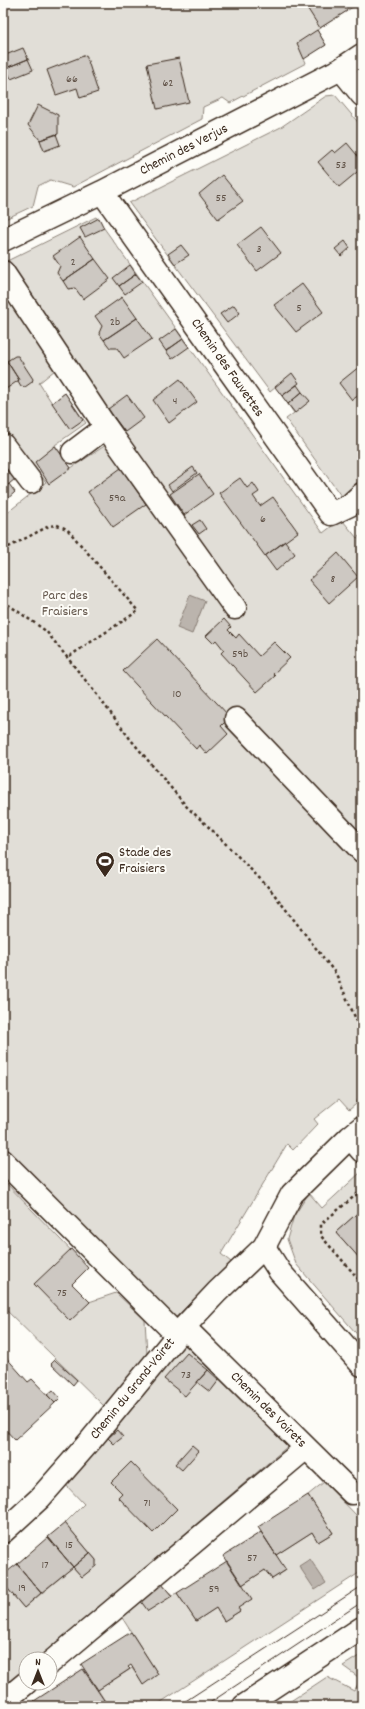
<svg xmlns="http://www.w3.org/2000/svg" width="365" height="1709" viewBox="0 0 365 1709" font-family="Dekko,sans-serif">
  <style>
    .green { fill: #e1ded7; stroke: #8e847a }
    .water { fill: #bbb4ad; stroke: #887d74 }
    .building { fill: #cdc8c2; stroke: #3b2a1e }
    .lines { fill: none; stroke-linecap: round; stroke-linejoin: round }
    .minor-casing { stroke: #3b2a1e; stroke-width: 25 }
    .path { stroke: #3b2a1e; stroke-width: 2.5; stroke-dasharray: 3 3; stroke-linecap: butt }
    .minor { stroke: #fdfcf7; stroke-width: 22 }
    .tram { stroke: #3b2a1e; stroke-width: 1 }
    .labels { text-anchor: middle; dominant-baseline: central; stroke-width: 4; stroke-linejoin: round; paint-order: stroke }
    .number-label { font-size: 12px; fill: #605247 }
    .street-label { font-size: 14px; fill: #3b2a1e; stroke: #fdfcf7 }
    .park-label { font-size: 14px; fill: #64574c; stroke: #fdfcf7 }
    .poi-label { font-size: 14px; fill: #3b2a1e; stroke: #fdfcf7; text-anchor: start }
  </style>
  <rect width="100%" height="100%" fill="#fdfcf7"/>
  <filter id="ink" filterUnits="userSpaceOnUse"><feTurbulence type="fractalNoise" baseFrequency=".025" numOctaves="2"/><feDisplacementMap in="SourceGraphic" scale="8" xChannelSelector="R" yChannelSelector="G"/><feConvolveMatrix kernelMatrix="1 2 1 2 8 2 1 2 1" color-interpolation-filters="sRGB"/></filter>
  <g filter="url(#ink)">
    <path class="green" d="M 3,3 L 359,3 L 317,30 L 326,45 L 304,58 L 306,63 L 230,103 L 223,98 L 203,107 L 202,119 L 73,187 L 50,180 L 38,186 L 33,206 L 3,220 Z
      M 335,95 L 362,127 L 362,485 L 348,496 L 341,496 L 286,419 L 294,413 L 276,387 L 270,392 L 129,203 L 281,127 L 326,96 Z
      M 96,217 L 323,533 L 336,523 L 343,521 L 357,538 L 362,534 L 362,1099 L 349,1110 L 339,1099 L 314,1119 L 318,1124 L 293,1150 L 287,1144 L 221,1254 L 231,1262 L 174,1319 L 3,1144 L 3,516 L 46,482 L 3,430 L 7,427 L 3,420 L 3,293 L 55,370 L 39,383 L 52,403 L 65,393 L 86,423 L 55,445 L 71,468 L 106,445 L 168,495 L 106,407 L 35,299 L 7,261 Z
      M 361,1172 L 362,1173 L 362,1209 L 336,1232 L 362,1261 L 362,1340 L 296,1264 L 287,1239 L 294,1216 L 309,1193 L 322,1208 Z
      M 3,1180 L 88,1268 L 72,1284 L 89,1302 L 116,1293 L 145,1320 L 147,1354 L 106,1408 L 3,1307 Z
      M 177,1346 L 187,1346 L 288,1446 L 38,1659 L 26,1659 L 26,1669 L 3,1688 L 3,1583 L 24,1608 L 73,1567 L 82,1577 L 95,1566 L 96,1560 L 65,1523 L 84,1504 L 64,1483 Z
      M 324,1482 L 362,1521 L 362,1571 L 155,1706 L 108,1706 L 98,1690 L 132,1668 L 143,1684 L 158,1674 L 121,1616 L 161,1583 L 172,1595 L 177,1593 L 196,1621 L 216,1608 L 224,1621 L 240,1611 L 238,1608 L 242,1585 L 265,1570 L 272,1579 L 285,1571 L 276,1555 L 312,1532 L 318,1542 L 333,1533 L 308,1495 Z
      M 362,1654 L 362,1706 L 283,1706 L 327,1677 L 354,1691 L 361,1679 L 343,1666 Z"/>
    <path class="water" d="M 190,595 L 205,601 L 192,634 L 177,628 Z
      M 310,1559 L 326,1583 L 315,1590 L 299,1566 Z"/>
    <path class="building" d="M 304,3 L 342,3 L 347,11 L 320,28 Z
      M 317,30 L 326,45 L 304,59 L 297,43 Z
      M 23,48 L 28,59 L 6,68 L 3,61 L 3,56 Z
      M 86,55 L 98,92 L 80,98 L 77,88 L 56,95 L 47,70 Z
      M 179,58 L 189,102 L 157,109 L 147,64 Z
      M 28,59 L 33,70 L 11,79 L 6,68 Z
      M 38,105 L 58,115 L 58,134 L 40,140 L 28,125 Z
      M 56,134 L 60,145 L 44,151 L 40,140 Z
      M 347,143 L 362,161 L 362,168 L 339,187 L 318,162 L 332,150 L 335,153 Z
      M 222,175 L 243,201 L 218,219 L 199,194 Z
      M 99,218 L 104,228 L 85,237 L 80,228 Z
      M 261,227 L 281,253 L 257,271 L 237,245 Z
      M 80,237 L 95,259 L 63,281 L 57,273 L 60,266 L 53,256 Z
      M 345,241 L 350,248 L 341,256 L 335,249 Z
      M 181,245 L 189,255 L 175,264 L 168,254 Z
      M 95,259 L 110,279 L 83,299 L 75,288 L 68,289 L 63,281 Z
      M 130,265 L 136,274 L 119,286 L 113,278 Z
      M 136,274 L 142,282 L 125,294 L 119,286 Z
      M 302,284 L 323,312 L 296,332 L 274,305 Z
      M 122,297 L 137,318 L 104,340 L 99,333 L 102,326 L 95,316 Z
      M 234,305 L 240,313 L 227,323 L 220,314 Z
      M 137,318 L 152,339 L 124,358 L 117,348 L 110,348 L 104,340 Z
      M 176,329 L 183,339 L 166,351 L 159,341 Z
      M 183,339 L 189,347 L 172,359 L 166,351 Z
      M 15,356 L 18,356 L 33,379 L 32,382 L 25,387 L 21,386 L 18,381 L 19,380 L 7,361 Z
      M 4,357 L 19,380 L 3,391 L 3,358 Z
      M 360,366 L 362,369 L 362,393 L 352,400 L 339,383 Z
      M 292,373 L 299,383 L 282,396 L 275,387 Z
      M 180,379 L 197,402 L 169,423 L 153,400 Z
      M 297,385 L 302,392 L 288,404 L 282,396 Z
      M 302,392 L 310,401 L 295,413 L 288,404 Z
      M 65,393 L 83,420 L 70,429 L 52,403 Z
      M 127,395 L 144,418 L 125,432 L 108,409 Z
      M 55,446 L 71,468 L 49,484 L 35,462 Z
      M 3,465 L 15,479 L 3,489 Z
      M 193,467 L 197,473 L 172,491 L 168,485 Z
      M 121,468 L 146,504 L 113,527 L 88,492 Z
      M 199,474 L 213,494 L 184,515 L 170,494 Z
      M 240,478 L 247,488 L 253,483 L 259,492 L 253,496 L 260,506 L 273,497 L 298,532 L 265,556 L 219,493 Z
      M 9,484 L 15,492 L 3,503 L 3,489 Z
      M 200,520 L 206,529 L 199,534 L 192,525 Z
      M 285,541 L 295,554 L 276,571 L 265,556 Z
      M 338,553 L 358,577 L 329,603 L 309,580 Z
      M 224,619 L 231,627 L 228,630 L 236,638 L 239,634 L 259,656 L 274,642 L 290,658 L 273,674 L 275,676 L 257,692 L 221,653 L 224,650 L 216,640 L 213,643 L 206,636 Z
      M 157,639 L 230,717 L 221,726 L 228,734 L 207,754 L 199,745 L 196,749 L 123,671 Z
      M 362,1209 L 362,1261 L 336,1232 Z
      M 71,1249 L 88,1268 L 72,1284 L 90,1302 L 70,1321 L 34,1284 Z
      M 187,1353 L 208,1370 L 185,1396 L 164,1379 Z
      M 3,1354 L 28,1382 L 32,1379 L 55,1403 L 15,1440 L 3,1427 Z
      M 55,1360 L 77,1380 L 73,1385 L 51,1364 Z
      M 208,1370 L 219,1380 L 210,1392 L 197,1382 Z
      M 53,1390 L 60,1398 L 55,1403 L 47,1395 Z
      M 117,1430 L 123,1437 L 114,1444 L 108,1438 Z
      M 192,1445 L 199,1451 L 182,1470 L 175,1464 Z
      M 131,1462 L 177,1509 L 153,1533 L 118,1497 L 122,1493 L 111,1482 Z
      M 308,1495 L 333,1533 L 318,1542 L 312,1532 L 276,1555 L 258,1527 Z
      M 65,1523 L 90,1553 L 73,1567 L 48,1537 Z
      M 261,1532 L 286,1570 L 272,1579 L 265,1570 L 242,1585 L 223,1556 Z
      M 48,1537 L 73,1567 L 41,1593 L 17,1564 Z
      M 90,1553 L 96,1560 L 96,1566 L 82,1577 L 73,1567 Z
      M 227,1561 L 252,1599 L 238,1608 L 240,1611 L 224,1621 L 216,1608 L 196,1621 L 177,1593 Z
      M 17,1564 L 41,1593 L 24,1608 L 3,1583 L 3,1575 Z
      M 161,1583 L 172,1596 L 148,1611 L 140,1600 Z
      M 131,1632 L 158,1674 L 143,1685 L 131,1665 L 128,1667 L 130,1669 L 98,1690 L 81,1664 Z
      M 83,1669 L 108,1706 L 87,1706 L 84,1702 L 82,1704 L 83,1706 L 37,1706 L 34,1701 Z"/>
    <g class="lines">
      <g class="minor-casing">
        <path id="minor" d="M 341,69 L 362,95
          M 102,192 L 331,514 L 350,505 L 362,494
          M 3,240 L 102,192 L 341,69 L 362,55
          M 3,272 L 106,427 L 235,608
          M 3,445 L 31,482
          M 73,452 L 106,427
          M 236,719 L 362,851
          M 350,1137 L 362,1151
          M 3,1161 L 177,1335
          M 264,1247 L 280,1272 L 362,1365
          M 184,1327 L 352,1493
          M 3,1532 L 40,1498 L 91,1440 L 184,1327 L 217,1292 L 264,1247 L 292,1194 L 350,1137 L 362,1127
          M 50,1663 L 306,1448
          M 3,1702 L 26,1683
          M 244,1706 L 362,1628"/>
      </g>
      <path class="path" d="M 3,550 L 49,526 L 57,525 L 67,529 L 138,611 L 68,657
        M 3,601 L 46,631 L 94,691 L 131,740 L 187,807 L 213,831 L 270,889 L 336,974 L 362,1033
        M 358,1103 L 362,1086
        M 362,1190 L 321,1224 L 321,1236 L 362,1283"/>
      <use href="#minor" class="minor"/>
      <path class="tram" d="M 178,1706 L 362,1586
        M 205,1706 L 362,1602"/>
    </g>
  </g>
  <defs>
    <g id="stadium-pin" transform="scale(1)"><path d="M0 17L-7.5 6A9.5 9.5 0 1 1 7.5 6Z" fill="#3b2a1e" stroke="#fdfcf7"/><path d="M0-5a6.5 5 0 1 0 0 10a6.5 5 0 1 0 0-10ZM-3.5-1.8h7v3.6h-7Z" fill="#fff"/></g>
  </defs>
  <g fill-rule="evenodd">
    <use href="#stadium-pin" x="105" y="861"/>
  </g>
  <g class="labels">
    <g class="number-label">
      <text x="72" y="79">66</text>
      <text x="168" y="83">62</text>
      <text x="341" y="165">53</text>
      <text x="221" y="198">55</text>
      <text x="259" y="249">3</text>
      <text x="73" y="262">2</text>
      <text x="299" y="308">5</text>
      <text x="115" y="322">2b</text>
      <text x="175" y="401">4</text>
      <text x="117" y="498">59a</text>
      <text x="263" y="519">6</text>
      <text x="333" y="579">8</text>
      <text x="240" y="654">59b</text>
      <text x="177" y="694">10</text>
      <text x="62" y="1293">75</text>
      <text x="186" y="1375">73</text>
      <text x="147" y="1503">71</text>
      <text x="69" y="1545">15</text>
      <text x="252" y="1558">57</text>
      <text x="45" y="1565">17</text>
      <text x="22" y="1588">19</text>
      <text x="214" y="1589">59</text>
    </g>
    <g class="street-label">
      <text transform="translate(184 150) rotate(-27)">Chemin des Verjus</text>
      <text transform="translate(227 368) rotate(55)">Chemin des Fauvettes</text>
      <text transform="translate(133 1389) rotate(-51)">Chemin du Grand-Voiret</text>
      <text transform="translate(268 1410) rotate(45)">Chemin des Voirets</text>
    </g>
    <g class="park-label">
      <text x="65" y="596">Parc des<tspan x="65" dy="16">Fraisiers</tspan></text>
    </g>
    <g class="poi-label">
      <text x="119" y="853">Stade des<tspan x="119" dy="16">Fraisiers</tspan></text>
    </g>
  </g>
  <rect width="365" height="1709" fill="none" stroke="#fdfcf7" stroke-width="16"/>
  <rect x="8" y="8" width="349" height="1693" fill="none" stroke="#3b2a1e" stroke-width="1.5" filter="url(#ink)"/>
  <g transform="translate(38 1671)"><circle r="19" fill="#fdfcf7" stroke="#afa8a0"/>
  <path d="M0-3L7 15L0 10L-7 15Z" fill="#3b2a1e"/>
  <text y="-6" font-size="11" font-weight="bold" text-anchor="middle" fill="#3b2a1e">N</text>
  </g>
</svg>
